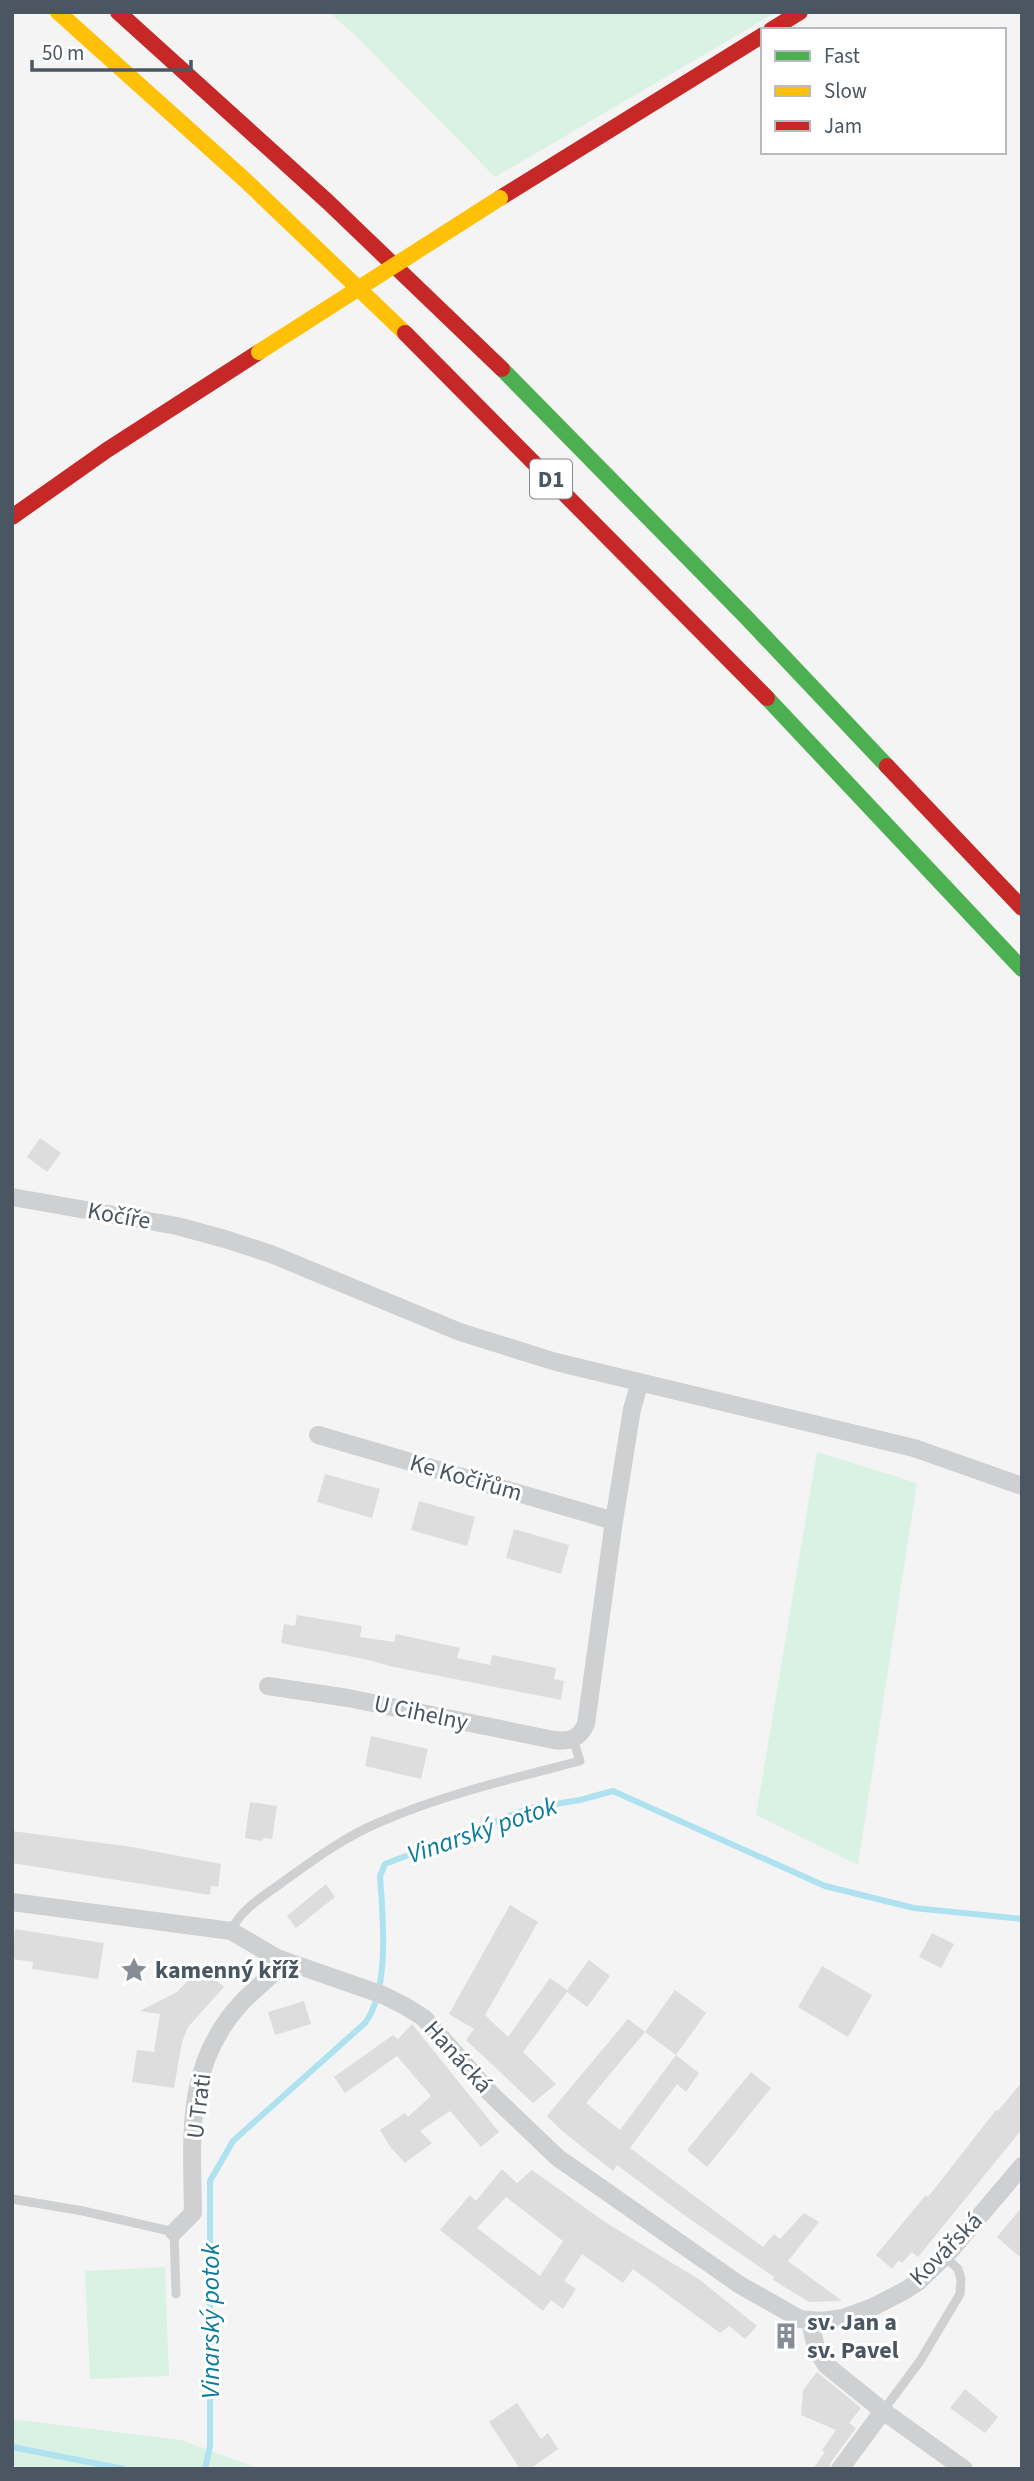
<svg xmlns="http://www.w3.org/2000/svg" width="1034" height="2481" viewBox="0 0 1034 2481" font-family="'Source Sans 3',sans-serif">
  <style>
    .green { fill: #d9f2e3 }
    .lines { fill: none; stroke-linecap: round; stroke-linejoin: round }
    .stream { stroke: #aee2f0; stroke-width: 6 }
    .building { fill: #ddddde; fill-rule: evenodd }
    .lane { stroke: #ced0d2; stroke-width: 9 }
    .street { stroke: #ced0d2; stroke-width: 18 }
    .fast { stroke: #4caf50; stroke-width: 16 }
    .slow { stroke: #ffc107; stroke-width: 16 }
    .jam { stroke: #c62828; stroke-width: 16 }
    .slow-bridge { stroke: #ffc107; stroke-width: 16 }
    .labels { text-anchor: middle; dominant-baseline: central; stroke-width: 6; stroke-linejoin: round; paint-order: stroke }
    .shield { fill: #fff; stroke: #808990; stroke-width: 2 }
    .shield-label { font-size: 23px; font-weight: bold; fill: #4a5661 }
    .street-label { font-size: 24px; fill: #4a5661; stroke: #fff }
    .poi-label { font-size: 24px; font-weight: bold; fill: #4a5661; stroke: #fff; text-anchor: start }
    .water-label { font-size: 26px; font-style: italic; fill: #0c7c9b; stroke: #fff }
  </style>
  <rect width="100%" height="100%" fill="#f4f4f4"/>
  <path class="green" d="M 329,12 L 777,12 L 495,177 L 356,36 Z
    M 817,1452 L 917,1483 L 858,1865 L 756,1815 Z
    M 165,2267 L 169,2376 L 90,2379 L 85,2271 Z
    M 12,2419 L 181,2440 L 260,2469 L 12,2469 Z"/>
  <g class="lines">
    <path class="stream" d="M 12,2447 L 124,2469
      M 205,2469 L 210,2446 L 210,2181 L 233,2141 L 365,2023 C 390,1990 383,1916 380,1876 L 385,1864 L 530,1808 L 580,1800 L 613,1791 L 825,1886 L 914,1908 L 1022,1919"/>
  </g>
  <path class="building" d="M 40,1138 L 61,1153 L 47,1172 L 27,1157 Z
    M 325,1474 L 380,1489 L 372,1518 L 317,1502 Z
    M 419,1501 L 475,1517 L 467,1546 L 411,1530 Z
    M 514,1529 L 569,1545 L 561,1574 L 506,1558 Z
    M 297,1615 L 362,1626 L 360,1637 L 394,1642 L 396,1634 L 460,1648 L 457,1658 L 490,1665 L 492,1655 L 556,1668 L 554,1679 L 564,1681 L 561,1700 L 389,1666 L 369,1660 L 281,1643 L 284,1624 L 295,1626 Z
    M 371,1736 L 428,1749 L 421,1779 L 365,1766 Z
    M 250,1802 L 277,1806 L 272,1839 L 264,1838 L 261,1841 L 245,1838 Z
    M 12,1831 L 132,1847 L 221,1864 L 218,1887 L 211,1886 L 210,1895 L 12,1863 Z
    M 326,1884 L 335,1897 L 296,1928 L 287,1916 Z
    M 510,1905 L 538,1922 L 485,2015 L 508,2037 L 550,1978 L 567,1990 L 589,1960 L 610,1976 L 587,2007 L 567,1992 L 523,2052 L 556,2084 L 533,2103 L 466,2040 L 474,2029 L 449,2014 Z
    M 15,1929 L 104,1943 L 98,1979 L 32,1969 L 33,1962 L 12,1959 Z
    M 932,1933 L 954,1944 L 941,1968 L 919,1957 Z
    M 822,1966 L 872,1995 L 848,2037 L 798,2007 Z
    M 195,1973 L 212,1976 L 224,1987 L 188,2027 L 182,2042 L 174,2088 L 132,2082 L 137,2050 L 154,2052 L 160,2014 L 140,2011 L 177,1992 Z
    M 675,1990 L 706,2013 L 676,2055 L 645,2032 Z
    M 304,2001 L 311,2024 L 275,2035 L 268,2012 Z
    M 628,2019 L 645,2032 L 586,2103 L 620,2130 L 676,2055 L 699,2073 L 686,2092 L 677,2084 L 630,2148 L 763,2247 L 774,2234 L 780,2239 L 804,2213 L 819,2222 L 788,2261 L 842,2301 L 809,2302 L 773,2280 L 774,2277 L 684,2215 L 617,2165 L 613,2171 L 562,2131 L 547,2116 Z
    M 412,2024 L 499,2132 L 481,2147 L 450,2111 L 420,2131 L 432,2143 L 405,2163 L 391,2148 L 380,2130 L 405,2113 L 408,2117 L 431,2096 L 397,2056 L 345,2093 L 334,2077 L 393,2035 L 398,2039 Z
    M 751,2072 L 771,2088 L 707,2167 L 687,2150 Z
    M 1022,2082 L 1022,2129 L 918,2257 L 912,2252 L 902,2263 L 899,2260 L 892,2269 L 876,2255 L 926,2195 L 928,2197 L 996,2110 L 998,2111 Z
    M 502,2169 L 517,2183 L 532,2170 L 605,2222 L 700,2280 L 757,2326 L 745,2339 L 729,2326 L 720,2333 L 633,2269 L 623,2283 L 582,2254 L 564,2281 L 576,2289 L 563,2309 L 551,2300 L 543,2311 L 440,2230 L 470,2195 L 476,2201 ZM 506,2197 L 563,2241 L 540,2276 L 477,2228 Z
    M 1022,2207 L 1022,2259 L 997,2237 Z
    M 817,2372 L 861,2408 L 849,2423 L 856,2428 L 831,2462 L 829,2469 L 813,2469 L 825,2452 L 822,2450 L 836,2430 L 801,2415 L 803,2390 Z
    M 965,2389 L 998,2417 L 985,2433 L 950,2408 Z
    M 517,2403 L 541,2439 L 548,2433 L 558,2449 L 530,2469 L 520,2469 L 489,2422 Z"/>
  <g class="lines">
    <path class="lane" d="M 231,1931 C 240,1910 262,1897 280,1884 C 312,1861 344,1837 380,1822 C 442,1795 514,1778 580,1761 L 573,1739
      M 12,2199 L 83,2211 L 174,2232 L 176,2294
      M 883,2411 L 920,2361 L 960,2294 L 961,2279 L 958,2269 L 944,2256"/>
    <path class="street" d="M 12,1197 L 177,1226 L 225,1239 L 271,1254 L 460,1332 L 556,1362 L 914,1448 L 1022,1486
      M 318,1435 L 614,1521
      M 268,1686 L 348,1698 L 554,1740 C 570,1742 579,1739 586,1724 L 614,1521 L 632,1409 L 640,1382
      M 12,1902 L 231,1931 L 277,1958 L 383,1995 L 405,2006 L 424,2018 L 490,2093 L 557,2157 L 740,2285 L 800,2319 L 821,2321 L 843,2318 L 873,2307 L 904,2291 L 918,2282 L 950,2251 L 1022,2166
      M 174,2232 L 193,2213 C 192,2134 184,2065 242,2002 C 256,1988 272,1975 286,1962
      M 810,2321 L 816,2348 L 826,2365 L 883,2411 L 840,2469
      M 883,2411 L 964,2469"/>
    <path class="fast" d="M 502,369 L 745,616 L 887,766
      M 767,698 L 1022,969"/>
    <path class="slow" d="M 58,12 L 245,180 L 405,333"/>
    <path class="jam" d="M 118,12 L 328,202 L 502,369
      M 771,30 L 800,12
      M 500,198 L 763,35
      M 405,333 L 767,698
      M 12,517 L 107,450 L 259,352
      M 887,766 L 1022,908"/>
    <path class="slow-bridge" d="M 259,352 L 500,198"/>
  </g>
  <defs>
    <g id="sight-bare" transform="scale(2.1)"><path d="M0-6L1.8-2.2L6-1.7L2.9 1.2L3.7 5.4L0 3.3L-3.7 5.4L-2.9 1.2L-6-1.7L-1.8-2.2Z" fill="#868d94" stroke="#fff" stroke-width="2.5" paint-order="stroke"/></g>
    <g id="building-bare" transform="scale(2.1)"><path d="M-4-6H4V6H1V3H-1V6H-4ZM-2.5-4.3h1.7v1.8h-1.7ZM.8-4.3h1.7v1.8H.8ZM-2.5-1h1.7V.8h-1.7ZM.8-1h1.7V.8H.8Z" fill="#868d94" stroke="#fff" stroke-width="2.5" paint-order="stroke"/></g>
  </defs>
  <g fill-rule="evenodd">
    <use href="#sight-bare" x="134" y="1970"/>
    <use href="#building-bare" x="786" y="2336"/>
  </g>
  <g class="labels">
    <rect class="shield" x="530" y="459.5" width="42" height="39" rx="5"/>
    <g class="shield-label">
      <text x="551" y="479">D1</text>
    </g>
    <g class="street-label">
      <text transform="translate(119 1216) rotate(10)">Kočíře</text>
      <text transform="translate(466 1478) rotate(16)">Ke Kočiřům</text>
      <text transform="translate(421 1713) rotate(12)">U Cihelny</text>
      <text transform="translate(458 2057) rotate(48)">Hanácká</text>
      <text transform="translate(199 2106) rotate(-83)">U Trati</text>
      <text transform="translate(946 2249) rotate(-45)">Kovářská</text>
    </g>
    <g class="poi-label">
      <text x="155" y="1970">kamenný kříž</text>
      <text x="807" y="2322">sv. Jan a<tspan x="807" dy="28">sv. Pavel</tspan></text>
    </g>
    <g class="water-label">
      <text transform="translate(482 1830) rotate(-19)">Vinarský potok</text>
      <text transform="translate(210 2321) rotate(-90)">Vinarský potok</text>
    </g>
  </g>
  <rect width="1034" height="2481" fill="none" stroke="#4a5661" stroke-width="28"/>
  <rect x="761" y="28" width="245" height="126" fill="#ffffff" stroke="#b7bbc0" stroke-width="2"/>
  <rect x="775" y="51" width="35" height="10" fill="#4caf50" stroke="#b7bbc0" stroke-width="2"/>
  <text x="824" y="63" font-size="21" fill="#4a5661">Fast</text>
  <rect x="775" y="86" width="35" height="10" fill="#ffc107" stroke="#b7bbc0" stroke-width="2"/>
  <text x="824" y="98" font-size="21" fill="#4a5661">Slow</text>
  <rect x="775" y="121" width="35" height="10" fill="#c62828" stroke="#b7bbc0" stroke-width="2"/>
  <text x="824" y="133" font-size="21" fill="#4a5661">Jam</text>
  <path d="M32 60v10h159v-10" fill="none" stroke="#4a5661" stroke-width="3.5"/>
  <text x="42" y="60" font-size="21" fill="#4a5661" stroke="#ffffff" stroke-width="5" paint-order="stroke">50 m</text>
</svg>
